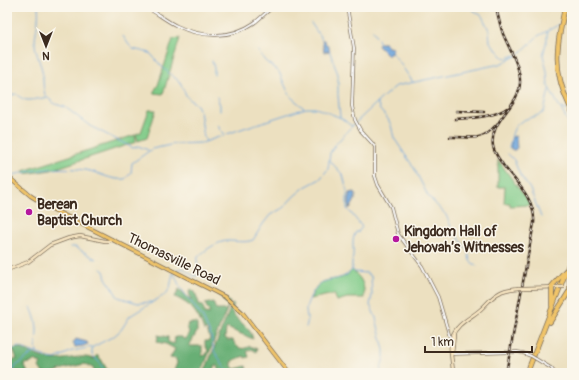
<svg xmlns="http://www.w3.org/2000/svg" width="579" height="380" viewBox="0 0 579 380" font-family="Pangolin,sans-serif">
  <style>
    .green { fill: #80cb88; stroke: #5e7a53 }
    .forest { fill: #68af74; stroke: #526c49 }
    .water { fill: #6da4db; stroke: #54677c }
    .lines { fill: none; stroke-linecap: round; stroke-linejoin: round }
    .stream { stroke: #6da4db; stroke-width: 1 }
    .tertiary-casing { stroke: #796a57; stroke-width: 3.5 }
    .secondary-casing { stroke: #796a57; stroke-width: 4 }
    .primary-casing { stroke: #796a57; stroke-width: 4.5 }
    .motorway-casing { stroke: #796a57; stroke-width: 5.5 }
    .tertiary { stroke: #fff; stroke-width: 2 }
    .secondary { stroke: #f9e7c3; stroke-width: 2.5 }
    .primary { stroke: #f0c469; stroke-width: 3 }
    .motorway { stroke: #f0c469; stroke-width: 4 }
    .rail-casing { stroke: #3b2a1e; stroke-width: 2.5 }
    .rail { stroke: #fbf7ec; stroke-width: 1; stroke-dasharray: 3; stroke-linecap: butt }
    .tertiary-bridge-casing { stroke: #796a57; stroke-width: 3.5; stroke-linecap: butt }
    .secondary-bridge-casing { stroke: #796a57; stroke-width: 4; stroke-linecap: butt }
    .tertiary-bridge { stroke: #fff; stroke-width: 2 }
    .secondary-bridge { stroke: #f9e7c3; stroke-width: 2.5 }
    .poi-dot { fill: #b5179e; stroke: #fbf7ec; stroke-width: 1.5 }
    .labels { text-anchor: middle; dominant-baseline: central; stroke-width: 3; stroke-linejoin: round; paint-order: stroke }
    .poi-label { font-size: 14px; font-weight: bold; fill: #3b2a1e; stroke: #fbf7ec; text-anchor: start }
    .street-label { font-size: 14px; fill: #3b2a1e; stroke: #fbf7ec }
  </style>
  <rect width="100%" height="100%" fill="#fbf7ec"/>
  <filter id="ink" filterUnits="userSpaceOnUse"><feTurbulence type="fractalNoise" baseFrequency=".025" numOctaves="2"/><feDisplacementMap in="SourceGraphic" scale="8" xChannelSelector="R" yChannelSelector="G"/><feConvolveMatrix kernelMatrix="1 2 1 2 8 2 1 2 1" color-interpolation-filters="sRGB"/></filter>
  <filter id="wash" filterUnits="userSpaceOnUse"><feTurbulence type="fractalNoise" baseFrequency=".012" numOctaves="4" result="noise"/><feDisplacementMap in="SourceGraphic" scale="16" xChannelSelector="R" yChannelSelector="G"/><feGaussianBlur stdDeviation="0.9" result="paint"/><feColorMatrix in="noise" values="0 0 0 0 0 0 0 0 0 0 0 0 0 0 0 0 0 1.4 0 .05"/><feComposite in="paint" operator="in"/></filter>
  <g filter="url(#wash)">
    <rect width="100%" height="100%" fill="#ece0c0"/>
    <path class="green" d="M 180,38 L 163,94 L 153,93 L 158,85 L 173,39 Z
      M 149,110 L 156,110 L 147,138 L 138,141 L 136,134 L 141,132 Z
      M 135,135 L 136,142 L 51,170 L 25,174 L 23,171 Z
      M 498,160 L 531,205 L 510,206 L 510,203 L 504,203 L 505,187 L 498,187 Z
      M 352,270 C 362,279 365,284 364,298 L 347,298 L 337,301 L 334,294 L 310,299 C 313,294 314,289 318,285 C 329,276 342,283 352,270 Z"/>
    <path class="forest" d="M 179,289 L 191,300 L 189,292 L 191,289 L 195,292 L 200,306 L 202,305 L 205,313 L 209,314 L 209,311 L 205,304 L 213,302 L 216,310 L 226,310 L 228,306 L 218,294 L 230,302 L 201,373 L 173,373 L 177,363 L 176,359 L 170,358 L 175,349 L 166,344 L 157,342 L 158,335 L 168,337 L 168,342 L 174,344 L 175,337 L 182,337 L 183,339 L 186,339 L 189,332 L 187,327 L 188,323 L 197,323 L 197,332 L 189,346 L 202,346 L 202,356 L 206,355 L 208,350 L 205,346 L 205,341 L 208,341 L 210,339 L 207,330 L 204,330 C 197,312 192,305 175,297 Z
      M 232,304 L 234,305 L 231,310 C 236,322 251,326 253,339 L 227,328 L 226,329 L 225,338 L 228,340 L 233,340 C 236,348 242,351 250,346 L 257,349 L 256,352 L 252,349 L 247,351 L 249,357 L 245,358 L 244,356 L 232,361 L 232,366 L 235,369 L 246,366 L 247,369 L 237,373 L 220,373 L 218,366 L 216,365 L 211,373 L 204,373 Z
      M 18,348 L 22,349 C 30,352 41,358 49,359 C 65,362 79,353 94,359 L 97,355 L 101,359 L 109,373 L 95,373 L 93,368 L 84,364 L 63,369 L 53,373 L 43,373 L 39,367 L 41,364 L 35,360 L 31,363 L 24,364 L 28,373 L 10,370 L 7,365 L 7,360 L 17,359 L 13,349 Z"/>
    <path class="water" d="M 322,40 L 324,40 L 326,44 L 328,45 L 330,51 L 324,52 Z
      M 379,43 L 385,43 L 388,47 L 393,48 L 389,55 L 387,55 L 378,46 Z
      M 516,136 L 517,148 L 515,150 L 513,150 L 510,148 L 512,137 Z
      M 355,192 L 356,195 C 356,199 352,207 349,209 L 349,193 Z
      M 76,339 L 87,342 L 88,344 L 83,346 L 75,347 L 73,343 Z"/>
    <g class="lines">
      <path class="stream" d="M 38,7 C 40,19 35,31 35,43 C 35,51 40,62 42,70 C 44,80 42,88 46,97
        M 469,7 L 482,16 L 489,30 L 490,42 L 503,57 L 507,58 L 515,55
        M 311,23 L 323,41
        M 563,23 L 572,19
        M 373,30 L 376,36
        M 547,32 L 547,39 L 543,55 L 547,71 L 548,86 L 572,129
        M 123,36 L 129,45 L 133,49 L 150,53 L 163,68 L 180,82 L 187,97
        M 378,39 L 380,44
        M 329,50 L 334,63
        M 258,51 L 265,61 L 278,71
        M 391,52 C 400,61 405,72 413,82
        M 212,61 L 214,68 L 214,75
        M 334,64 L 338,74 L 338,94
        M 279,72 L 288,92
        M 7,91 L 12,95 L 16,94
        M 289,93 L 290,95
        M 18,95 C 26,105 37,97 48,98 L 55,104 L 65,107 L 90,126 L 131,147 L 133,148 L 137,147
        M 338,95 L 340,117
        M 217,97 L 220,105 L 220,111
        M 291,97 L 304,108
        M 188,98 L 197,105 L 200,111 L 204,138 L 206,141
        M 377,103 L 380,110 L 388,119 L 391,125 L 394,138 L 414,168 L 428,196 L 446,215 L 452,229 L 468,251 L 470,261 L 477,266
        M 561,108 L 569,111
        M 218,125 L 220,130 L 225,134
        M 138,146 L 148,150
        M 509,148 C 513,133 511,124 529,118 C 534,116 539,116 544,112 L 549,90
        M 508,154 L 514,160 L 520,175 L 530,189 L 541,217
        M 331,162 L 343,175 L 347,191
        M 8,176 C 33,170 60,166 85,170 C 99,172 111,181 125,179 L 131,173 L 132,163 L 152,149 L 175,144 L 202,143 L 244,128 L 306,108 L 315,108 L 322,110 L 341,118 L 352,126
        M 70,247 L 75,247 L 96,259
        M 101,269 L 104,271 L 106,278 L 118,297 L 138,303 L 152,302
        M 176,270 L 183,268 L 192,275 L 197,276 L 199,273 L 197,263 L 198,257 C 205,250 218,241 228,241 C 237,241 245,243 253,240 L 263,224 L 270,215 L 283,208 L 293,197 L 305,187 L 320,179 L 328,169 L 330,153 L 335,145 L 350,128 L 384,96 L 396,86 L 500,64 L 518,55 L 538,36 L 560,24
        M 352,270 L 355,272 L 367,273 L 371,276 L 372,295 L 370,305 L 376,318 L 384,350 L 384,357 L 380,373
        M 174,273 L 179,285
        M 180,287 L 203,318 L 211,336 L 214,351 L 229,373
        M 31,307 C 34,314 37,322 37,330 C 37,338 35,345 37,353
        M 306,327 C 309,321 306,315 306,309 C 307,303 311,294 315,289 C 323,275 341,284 352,270 C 352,264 352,261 353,256 C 354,247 351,240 356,232 L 358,232 L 362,227 L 351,213 L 347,209 L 347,194
        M 93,347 L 114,336 L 121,330 L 130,316 L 166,294 L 170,288 L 173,273
        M 92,348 L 92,355 L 100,363 L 105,373
        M 7,351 L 19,347 L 49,358 L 55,359 L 72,351 L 92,347
        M 13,373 L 15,367 L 33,353"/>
    </g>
  </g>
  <g filter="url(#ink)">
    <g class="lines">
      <g class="tertiary-casing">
        <path id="tertiary" d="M 145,7 C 156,12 166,21 177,26 C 202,38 231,39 254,23 C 261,18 266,12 273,7
          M 347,7 L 354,48 L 352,106 L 355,120 L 361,131 L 372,143 L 375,147 L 375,176 L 378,185 L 391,207 L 398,234 L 422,266 L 438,297 L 451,341
          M 452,354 L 517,352 L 523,353 L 531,356
          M 536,359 L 551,368 L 555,373"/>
      </g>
      <g class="secondary-casing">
        <path id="secondary" d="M 7,270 L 28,262 L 50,245 L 69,238 L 80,236 L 105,241 L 109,241 L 111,239
          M 524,288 L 559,287
          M 452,354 L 454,335
          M 453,373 C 453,362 448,347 452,337 C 457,323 471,318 481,309 C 487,304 491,297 499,293 C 505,289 512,289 519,288"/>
      </g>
      <g class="primary-casing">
        <path id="primary" d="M 7,176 L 31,196 L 54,210 L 225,297 L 242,312 L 289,373"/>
      </g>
      <g class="motorway-casing">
        <path id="motorway" d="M 565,7 C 560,31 554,55 560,79 C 562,90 567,100 572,111
          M 552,306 L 552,286 L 565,271
          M 550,322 L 570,290 L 570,275 L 572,263
          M 527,373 L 572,256"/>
      </g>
      <use href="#tertiary" class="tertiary"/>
      <use href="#secondary" class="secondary"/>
      <use href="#primary" class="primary"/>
      <use href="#motorway" class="motorway"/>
      <g class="rail-casing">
        <path id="rail" d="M 496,7 C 498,16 500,25 503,34 C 509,48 521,68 520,83 C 519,107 489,120 493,146 C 494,153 499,159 503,165 C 516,182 536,200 534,223 L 506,373
          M 456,111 L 484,112
          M 455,119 C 470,118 496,117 507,108
          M 450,137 C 470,136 480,143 495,126"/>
      </g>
      <use href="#rail" class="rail"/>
      <g class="tertiary-bridge-casing">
        <path id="tertiary-bridge" d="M 531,356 L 536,359"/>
      </g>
      <g class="secondary-bridge-casing">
        <path id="secondary-bridge" d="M 559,287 L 565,287
          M 519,288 L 524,288"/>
      </g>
      <use href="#tertiary-bridge" class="tertiary-bridge"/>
      <use href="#secondary-bridge" class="secondary-bridge"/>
    </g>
  </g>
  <g class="poi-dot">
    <circle cx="29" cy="212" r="4"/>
    <circle cx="396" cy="239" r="4"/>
  </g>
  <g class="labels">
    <g class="poi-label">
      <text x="37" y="204">Berean<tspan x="37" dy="16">Baptist Church</tspan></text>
      <text x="404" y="231">Kingdom Hall of<tspan x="404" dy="16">Jehovah’s Witnesses</tspan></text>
    </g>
    <g class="street-label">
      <text transform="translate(174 259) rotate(26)">Thomasville Road</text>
    </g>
  </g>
  <rect width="579" height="380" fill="none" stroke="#fbf7ec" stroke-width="24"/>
  <g transform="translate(46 46) rotate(180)" stroke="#fbf7ec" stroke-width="3" paint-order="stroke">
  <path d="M0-3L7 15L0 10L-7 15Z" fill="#3b2a1e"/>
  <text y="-6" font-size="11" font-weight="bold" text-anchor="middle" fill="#3b2a1e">N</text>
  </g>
  <path d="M425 346v6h107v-6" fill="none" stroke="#3b2a1e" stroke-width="2"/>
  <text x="431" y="346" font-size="12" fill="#3b2a1e" stroke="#fbf7ec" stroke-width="3" paint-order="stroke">1 km</text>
</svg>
